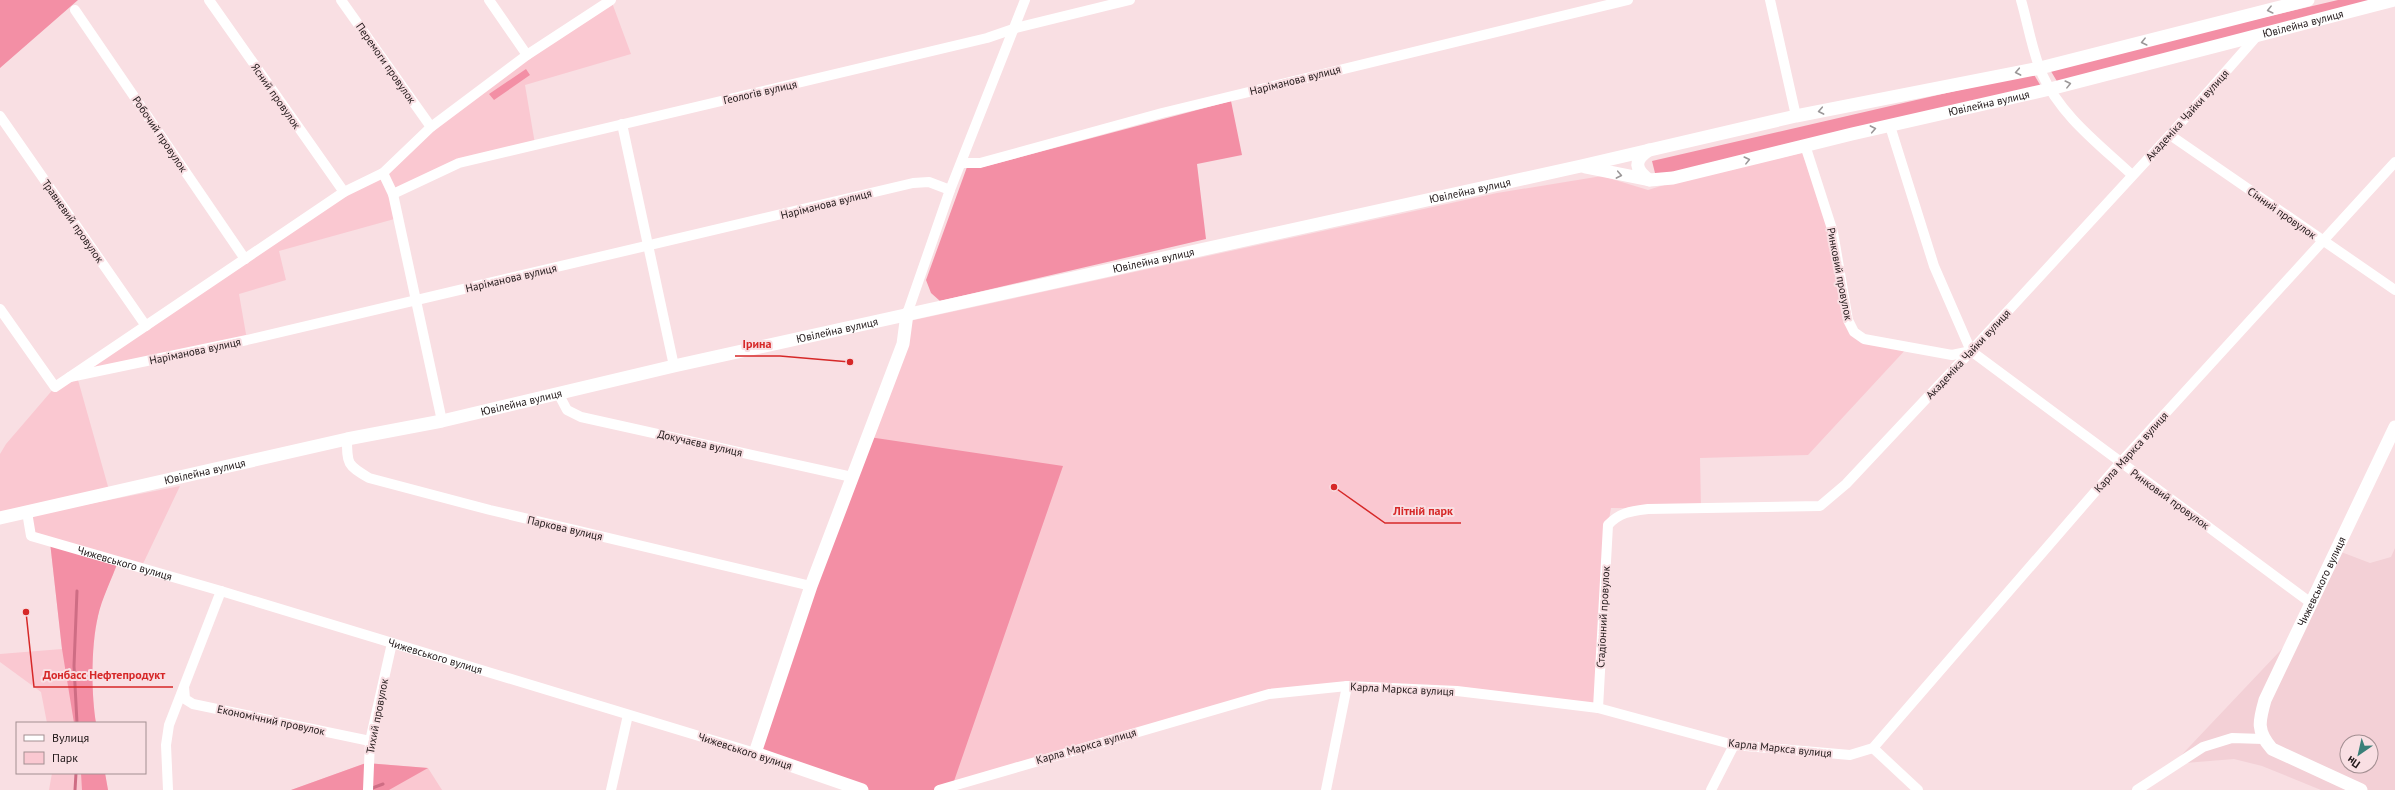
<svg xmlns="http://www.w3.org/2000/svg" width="2395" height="790" viewBox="0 0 2395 790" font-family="'PT Sans',sans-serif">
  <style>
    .built { fill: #f3d0d6; fill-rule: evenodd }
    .green { fill: #fac8d1 }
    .forest { fill: #f38fa5 }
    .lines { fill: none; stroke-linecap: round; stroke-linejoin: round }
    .stream { stroke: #ce6d84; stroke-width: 3 }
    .minor { stroke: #fff; stroke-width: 10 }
    .tertiary { stroke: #fff; stroke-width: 13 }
    .oneway { stroke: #9b9798 }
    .labels { text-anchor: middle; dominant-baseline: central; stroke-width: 4; stroke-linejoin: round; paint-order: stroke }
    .street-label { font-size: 11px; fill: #211819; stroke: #f9dfe3 }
    .leader { fill: none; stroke: #d62828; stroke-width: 1.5 }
    .callout-dot { fill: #d62828; stroke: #f9dfe3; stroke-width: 1.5 }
    .callout-label { font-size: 12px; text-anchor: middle; font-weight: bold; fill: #d62828; stroke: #f9dfe3; stroke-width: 4; stroke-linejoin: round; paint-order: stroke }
  </style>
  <rect width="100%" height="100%" fill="#f9dfe3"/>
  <path class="built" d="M 2395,548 L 2395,790 L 2321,790 L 2262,766 L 2234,759 L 2173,764 L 2297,633 L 2336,550 L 2370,563 L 2391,557 ZM 2347,742 L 2371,742 L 2371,766 L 2347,766 Z"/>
  <path class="green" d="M 611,0 L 631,54 L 525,85 L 535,144 L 459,163 L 394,193 L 398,218 L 279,251 L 286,280 L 239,294 L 247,340 L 78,380 L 109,490 L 0,513 L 0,454 L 6,444 L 55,387 L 344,192 L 383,173 L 431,127 Z
    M 1802,153 L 1833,232 L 1854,332 L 1908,347 L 1808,455 L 1700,458 L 1701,509 L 1611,508 L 1608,525 L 1598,708 L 1347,686 L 1269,694 L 953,784 L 869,437 L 905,322 L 1497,193 L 1602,176 L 1648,190 L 1674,182 Z
    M 180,486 L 141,568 L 118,562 C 112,579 101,598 98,616 C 91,647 91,692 96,723 L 47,723 L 41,692 L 0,662 L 0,654 L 62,649 L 50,542 L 31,536 L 28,516 Z
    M 366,763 L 428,768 L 442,790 L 291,790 Z
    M 52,773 L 105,773 L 108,790 L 49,790 Z"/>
  <path class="forest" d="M 0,0 L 78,0 L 0,68 Z
    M 2338,0 L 2392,0 L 2058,83 L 2049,68 Z
    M 526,69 L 530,75 L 494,100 L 489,94 Z
    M 2033,73 L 2042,88 L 1657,181 L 1652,161 Z
    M 1231,101 L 1242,155 L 1197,164 L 1206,239 L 940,301 L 931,293 L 926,280 L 967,167 L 979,168 Z
    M 869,437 L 1063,466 L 953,784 L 939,790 L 862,790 L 755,753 Z
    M 50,542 L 118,561 C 112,579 102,598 98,616 C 91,645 91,694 96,723 L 74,723 L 62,649 Z
    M 366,763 L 428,768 L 389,790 L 291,790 Z
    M 81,773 L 105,773 L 108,790 L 82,790 Z"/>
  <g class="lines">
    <path class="stream" d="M 77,723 L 74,666 L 77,591
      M 370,789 L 383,784
      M 75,790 L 76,773"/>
    <g class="minor">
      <path d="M 209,0 L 344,192"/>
      <path d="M 341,0 L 431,127"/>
      <path d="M 489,0 L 527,55"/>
      <path d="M 1770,0 L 1796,116"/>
      <path d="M 2021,0 C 2028,24 2032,51 2042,74 C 2061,116 2099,144 2132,175"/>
      <path d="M 75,10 L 245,259"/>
      <path d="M 0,116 L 146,326"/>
      <path d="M 622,124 L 674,366"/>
      <path d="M 1890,126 L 1934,266 L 1971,351 L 2311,603"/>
      <path d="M 2170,135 L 2395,290"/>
      <path d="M 1805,145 L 1833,232 L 1848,320 L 1854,332 L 1864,339 L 1952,355 L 1971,351"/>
      <path d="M 962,163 L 980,163 L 1162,113 L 1628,0"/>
      <path d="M 383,173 L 393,194 L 442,421"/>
      <path d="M 393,194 L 459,163 L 987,38 L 1016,28 L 1130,0"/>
      <path d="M 0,309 L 55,387 L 344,192 L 383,173 L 431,127 L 527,55 L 611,0"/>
      <path d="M 907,314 L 950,190 L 1025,0"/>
      <path d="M 70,377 L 247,340 L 913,183 L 929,182 L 950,190"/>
      <path d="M 558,393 L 567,410 L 581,417 L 852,477"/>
      <path d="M 347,439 C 347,464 347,465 369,478 L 490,510 L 811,586"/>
      <path id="s1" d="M 27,512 L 31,536 L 221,591 L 755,753"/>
      <path d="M 184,687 L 185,699 L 193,704 L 370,741"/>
      <path d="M 1598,708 L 1608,525 C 1620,512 1632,511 1648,509 L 1820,506 L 1846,484 L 1971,351 L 2170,135 L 2257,36"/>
      <path d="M 1873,748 L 1918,790"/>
      <path d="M 168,790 L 166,745 L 169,725 L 221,591"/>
      <path d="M 368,790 L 370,741 L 392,643"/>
      <path d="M 611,790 L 628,715"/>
      <path d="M 939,790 L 1269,694 L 1347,686 L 1457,691 L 1598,708 L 1734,745 L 1850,755 L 1873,748 L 2120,463 L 2395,162"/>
      <path d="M 1326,790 L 1347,686"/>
      <path d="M 1711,790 L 1734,745"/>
      <path d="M 2137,790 L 2203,747 L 2232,738 L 2263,739"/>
    </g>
    <g class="tertiary">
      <path d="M 1649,150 C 1633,161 1635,169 1649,180"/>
      <path id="s2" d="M 1585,167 L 1650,180 L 1673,178 L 1852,134 L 2050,89 L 2394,0"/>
      <path id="s3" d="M 0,518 L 347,439 L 442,421 L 674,366 L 1581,166 L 1796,116 L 2040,68 L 2308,0"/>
      <path d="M 862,790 L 755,753 L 811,586 L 903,344 L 907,314"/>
      <path id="s4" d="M 2361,790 L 2272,749 C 2256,731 2259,721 2265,700 L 2395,427"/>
    </g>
  </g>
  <defs><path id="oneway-chevron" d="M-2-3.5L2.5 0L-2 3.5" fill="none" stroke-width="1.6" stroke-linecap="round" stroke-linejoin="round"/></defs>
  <g class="oneway">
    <use href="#oneway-chevron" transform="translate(2270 10) rotate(166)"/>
    <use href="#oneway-chevron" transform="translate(2144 42) rotate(166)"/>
    <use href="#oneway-chevron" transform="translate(2018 72) rotate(169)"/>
    <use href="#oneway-chevron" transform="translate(2068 84) rotate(-14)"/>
    <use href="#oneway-chevron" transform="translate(1821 111) rotate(169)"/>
    <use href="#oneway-chevron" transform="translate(1873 129) rotate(-11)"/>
    <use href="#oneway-chevron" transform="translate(1747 160) rotate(-14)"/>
    <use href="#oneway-chevron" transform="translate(1619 175) rotate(11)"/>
  </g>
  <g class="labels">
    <g class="street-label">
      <text stroke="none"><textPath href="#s2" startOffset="738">Ювілейна вулиця</textPath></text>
      <text transform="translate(386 63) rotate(55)">Перемоги провулок</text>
      <text transform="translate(1295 80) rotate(-14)">Наріманова вулиця</text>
      <text transform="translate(760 92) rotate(-13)">Геологів вулиця</text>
      <text transform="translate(276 96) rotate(55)">Ясний провулок</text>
      <text stroke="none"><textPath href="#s2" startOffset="414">Ювілейна вулиця</textPath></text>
      <text transform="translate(2187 115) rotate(-48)">Академіка Чайки вулиця</text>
      <text transform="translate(160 134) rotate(56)">Робочий провулок</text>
      <text stroke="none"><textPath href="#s3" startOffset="1506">Ювілейна вулиця</textPath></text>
      <text transform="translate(826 204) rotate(-14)">Наріманова вулиця</text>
      <text transform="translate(2282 213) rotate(35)">Сінний провулок</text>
      <text transform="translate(73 221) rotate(55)">Травневий провулок</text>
      <text stroke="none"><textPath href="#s3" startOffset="1182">Ювілейна вулиця</textPath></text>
      <text transform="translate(1840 274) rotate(79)">Ринковий провулок</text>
      <text transform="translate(511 278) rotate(-13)">Наріманова вулиця</text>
      <text stroke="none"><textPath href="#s3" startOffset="858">Ювілейна вулиця</textPath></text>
      <text transform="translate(195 351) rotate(-12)">Наріманова вулиця</text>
      <text transform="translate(1968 354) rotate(-47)">Академіка Чайки вулиця</text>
      <text stroke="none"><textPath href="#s3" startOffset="534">Ювілейна вулиця</textPath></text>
      <text transform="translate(700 443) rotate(13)">Докучаєва вулиця</text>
      <text transform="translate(2131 452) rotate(-48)">Карла Маркса вулиця</text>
      <text stroke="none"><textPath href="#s3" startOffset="210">Ювілейна вулиця</textPath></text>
      <text transform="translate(2170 499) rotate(36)">Ринковий провулок</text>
      <text transform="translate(565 528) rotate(13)">Паркова вулиця</text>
      <text stroke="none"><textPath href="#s1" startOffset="122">Чижевського вулиця</textPath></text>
      <text stroke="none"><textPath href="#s4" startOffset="282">Чижевського вулиця</textPath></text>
      <text transform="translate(1603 617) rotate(-87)">Стадіонний провулок</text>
      <text stroke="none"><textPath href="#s1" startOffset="446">Чижевського вулиця</textPath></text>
      <text transform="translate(1402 689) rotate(3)">Карла Маркса вулиця</text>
      <text transform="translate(377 716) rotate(-79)">Тихий провулок</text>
      <text transform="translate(271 720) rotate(12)">Економічний провулок</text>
      <text transform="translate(1086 746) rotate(-16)">Карла Маркса вулиця</text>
      <text transform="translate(1780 748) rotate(6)">Карла Маркса вулиця</text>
      <text transform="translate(745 751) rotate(18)">Чижевського вулиця</text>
    </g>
  </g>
  <path class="leader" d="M850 362L780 356H735M1334 487L1385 523H1461M26 612L34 687H173"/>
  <g class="callout-dot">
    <circle cx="850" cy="362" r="4"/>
    <circle cx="1334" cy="487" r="4"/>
    <circle cx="26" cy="612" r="4"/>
  </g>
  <g class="callout-label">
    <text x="757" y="348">Ірина</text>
    <text x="1423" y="515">Літній парк</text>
    <text x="104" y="679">Донбасс Нефтепродукт</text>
  </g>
  <rect x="16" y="722" width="130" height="52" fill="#f9dfe3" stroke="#a38f92"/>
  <rect x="24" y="735" width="20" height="6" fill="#ffffff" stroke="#a38f92"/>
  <text x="52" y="742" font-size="12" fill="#211819">Вулиця</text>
  <rect x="24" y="752" width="20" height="12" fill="#fac8d1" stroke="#a38f92"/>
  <text x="52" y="762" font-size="12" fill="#211819">Парк</text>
  <g transform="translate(2359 754) rotate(214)"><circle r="19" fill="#f9dfe3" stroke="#a38f92"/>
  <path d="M0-3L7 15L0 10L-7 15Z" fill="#3a8079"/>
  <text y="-6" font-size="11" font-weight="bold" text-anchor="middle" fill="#211819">Пн</text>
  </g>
</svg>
